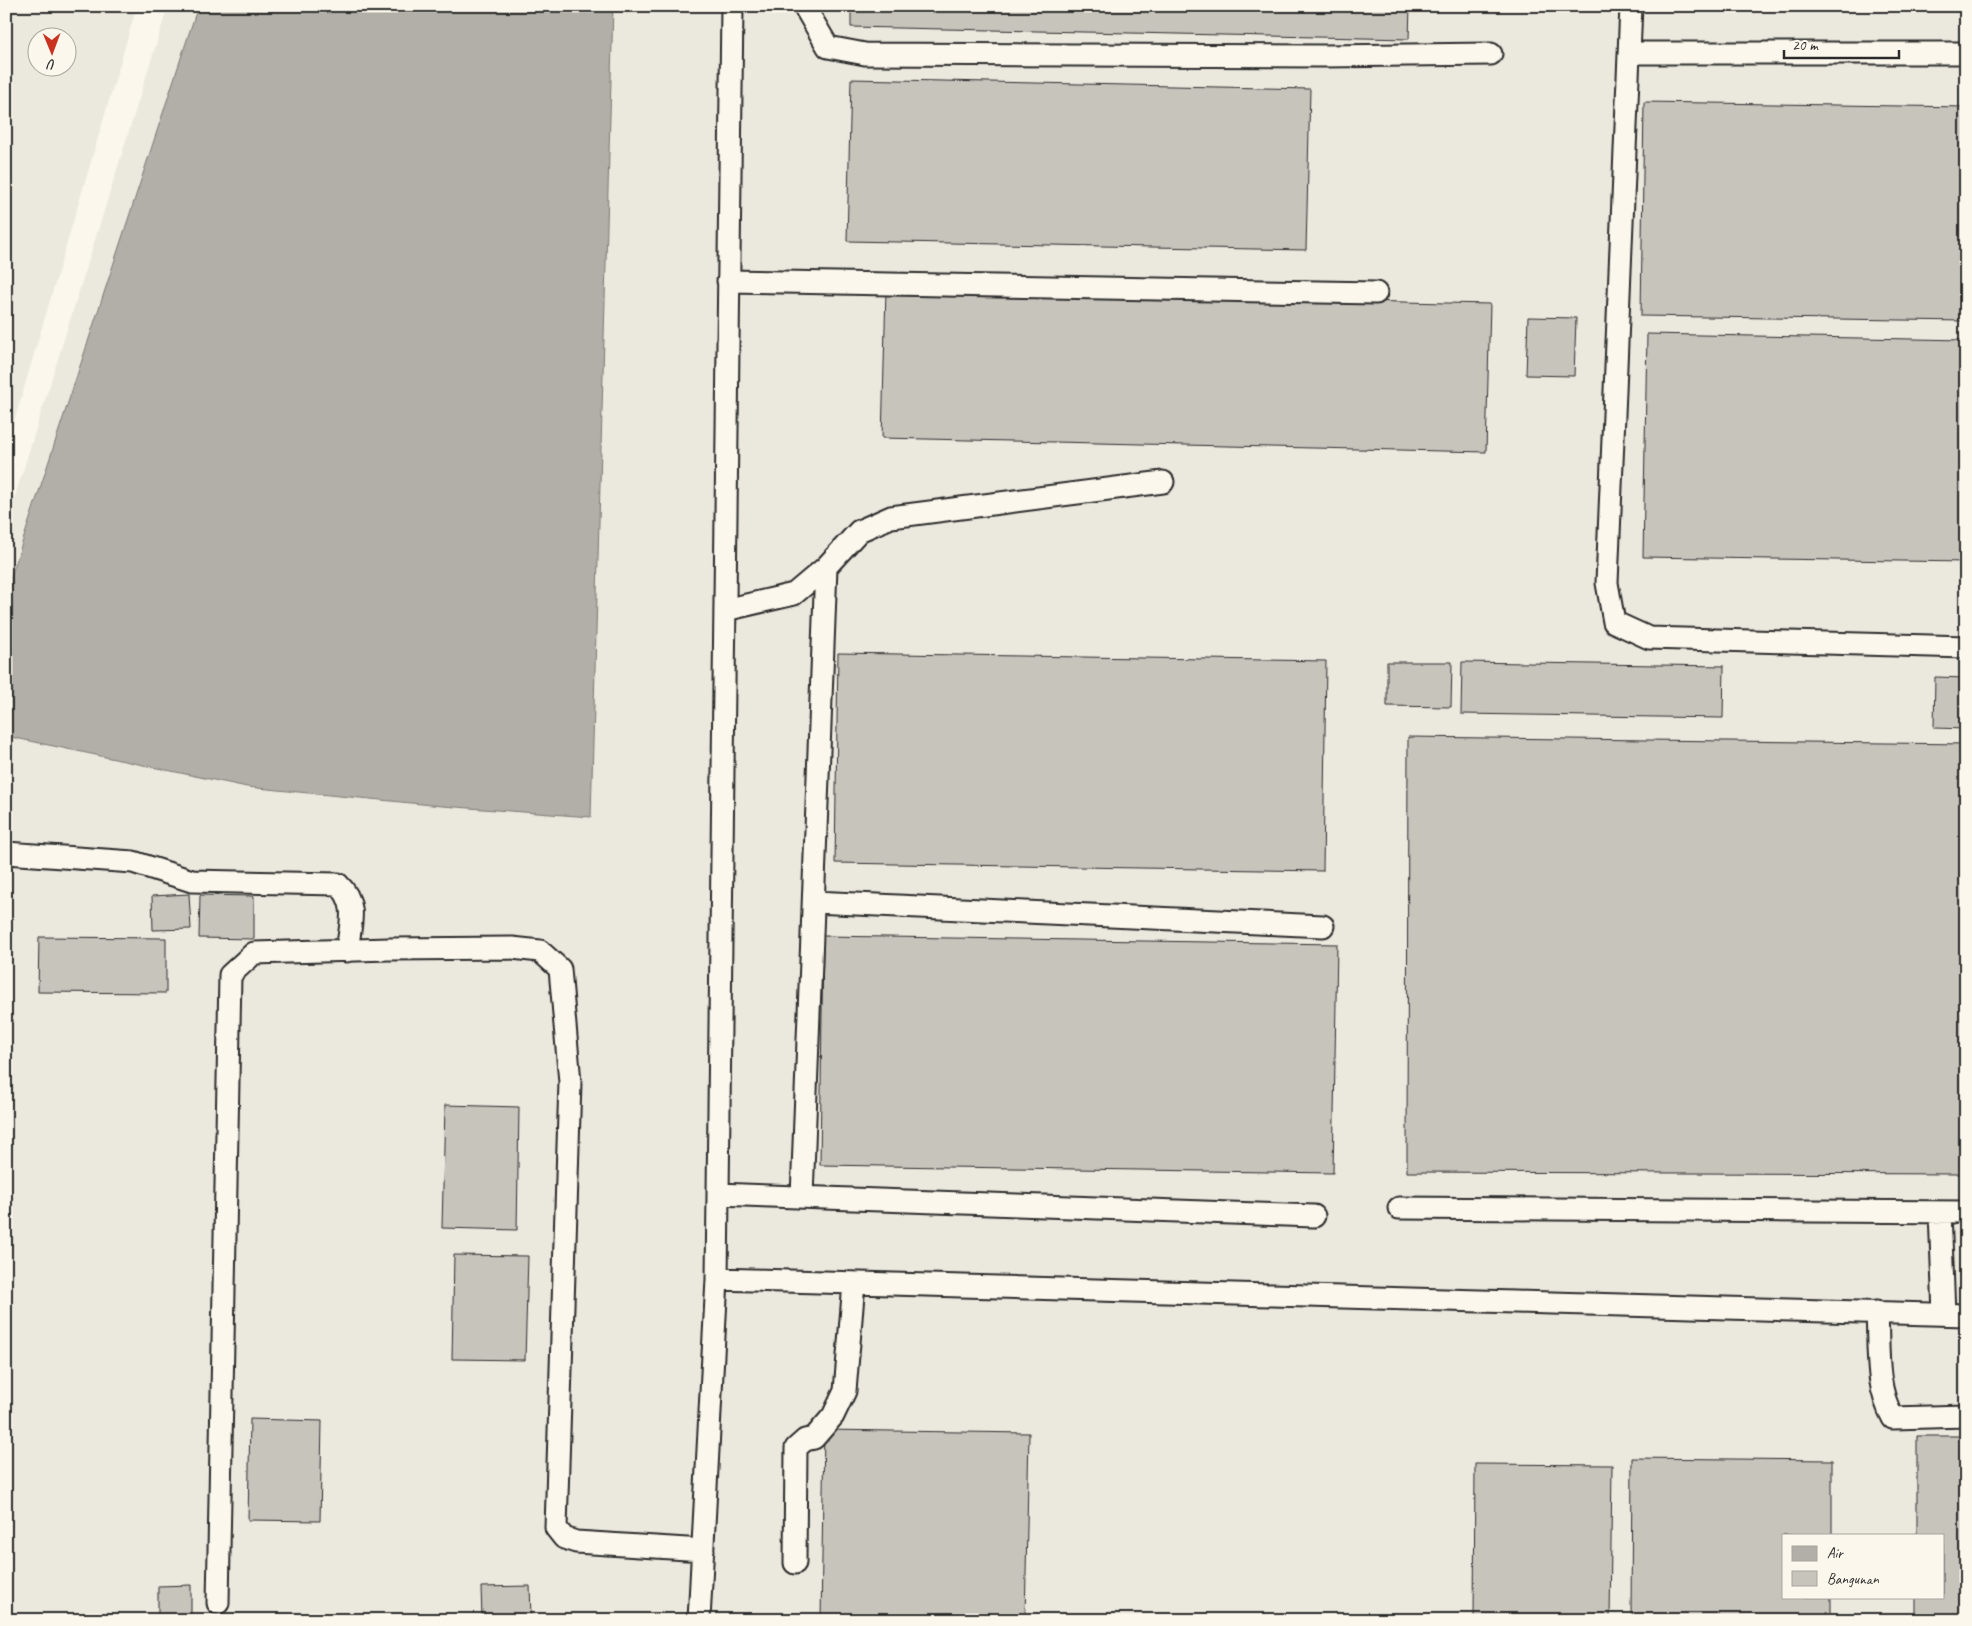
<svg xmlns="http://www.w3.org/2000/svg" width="1972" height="1626" viewBox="0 0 1972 1626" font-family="Caveat,sans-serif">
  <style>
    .built { fill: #ebe8de; fill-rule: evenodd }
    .water { fill: #b1afa7; stroke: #7b7a75 }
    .building { fill: #c7c4bc; stroke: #2b2b2b }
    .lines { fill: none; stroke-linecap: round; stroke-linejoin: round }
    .lane-casing { stroke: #2b2b2b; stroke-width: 25 }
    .lane { stroke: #fbf7ec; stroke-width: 21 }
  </style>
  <rect width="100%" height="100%" fill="#fbf7ec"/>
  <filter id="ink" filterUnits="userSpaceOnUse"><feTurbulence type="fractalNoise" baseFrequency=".02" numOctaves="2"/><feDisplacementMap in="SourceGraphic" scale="10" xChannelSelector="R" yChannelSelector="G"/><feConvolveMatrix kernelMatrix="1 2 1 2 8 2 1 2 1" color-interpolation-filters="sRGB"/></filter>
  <g filter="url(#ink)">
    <path class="built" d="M 6,6 L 137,6 L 6,449 ZM 38,38 L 68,38 L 68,68 L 38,68 Z
      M 168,6 L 1966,6 L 1966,1620 L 6,1620 L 6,525 ZM 1783,1535 L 1943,1535 L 1943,1597 L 1783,1597 Z"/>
    <path class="water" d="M 198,6 L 613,6 L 591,817 L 442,806 L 247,787 L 6,736 L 6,592 Z"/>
    <path class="building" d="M 851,6 L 1410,6 L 1409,39 L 851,27 Z
      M 851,79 L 1310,89 L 1306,250 L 847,241 Z
      M 1644,102 L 1966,107 L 1966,321 L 1641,316 Z
      M 886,290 L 1490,304 L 1486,452 L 882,438 Z
      M 1528,317 L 1576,318 L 1574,376 L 1526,375 Z
      M 1647,334 L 1966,340 L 1966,562 L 1643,557 Z
      M 838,653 L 1326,661 L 1323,871 L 835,863 Z
      M 1387,662 L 1452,662 L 1451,707 L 1387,706 Z
      M 1462,662 L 1724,666 L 1723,718 L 1461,714 Z
      M 1935,677 L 1966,678 L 1966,729 L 1934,728 Z
      M 1408,737 L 1966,744 L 1966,1174 L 1407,1172 Z
      M 189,894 L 191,929 L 153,930 L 152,896 Z
      M 200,895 L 254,896 L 254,939 L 199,938 Z
      M 823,936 L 1337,944 L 1333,1173 L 820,1165 Z
      M 39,937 L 166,938 L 166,993 L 38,992 Z
      M 445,1105 L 519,1107 L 517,1230 L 442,1228 Z
      M 454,1255 L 528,1256 L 525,1360 L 452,1359 Z
      M 250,1419 L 322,1421 L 320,1521 L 248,1520 Z
      M 824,1430 L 1029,1433 L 1025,1620 L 821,1620 Z
      M 1917,1436 L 1966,1436 L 1966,1620 L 1916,1620 L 1916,1597 L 1943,1597 L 1943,1535 L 1917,1535 Z
      M 1632,1458 L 1832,1460 L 1832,1535 L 1783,1535 L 1783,1597 L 1831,1597 L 1831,1620 L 1631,1620 Z
      M 1475,1464 L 1612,1465 L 1610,1620 L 1474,1620 Z
      M 191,1585 L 191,1617 L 158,1618 L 158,1586 Z
      M 530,1586 L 531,1617 L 482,1618 L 481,1587 Z"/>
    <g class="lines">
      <g class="lane-casing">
        <path id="lane" d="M 732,6 L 717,1279 L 1966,1315
          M 804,6 L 828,47 L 865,54 L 1325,56 L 1491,54
          M 1631,6 L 1607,583 L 1614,622 L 1649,638 L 1966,647
          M 1630,53 L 1966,53
          M 728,281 L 1376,293
          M 725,610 L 794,594 L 826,567 L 859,531 L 891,517 L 1163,482
          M 6,853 L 133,862 L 192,881 L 338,884 C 359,904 350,925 347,951
          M 814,902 L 1323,926
          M 718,1194 L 1314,1216
          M 802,1197 L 826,567
          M 1399,1208 L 1966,1212
          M 1940,1212 L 1944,1314
          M 1877,1312 C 1879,1348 1875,1386 1893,1418 L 1966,1416
          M 795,1563 L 796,1448 L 805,1440 L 814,1438 L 833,1416 L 845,1391 L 854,1283
          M 218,1603 L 230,975 L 254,953 L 389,949 L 512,948 L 540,951 L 560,969 L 570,1082 L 556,1528 L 564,1538 L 576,1542 L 703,1550
          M 699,1620 L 717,1279"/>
      </g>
      <use href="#lane" class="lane"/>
    </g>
  </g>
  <rect width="1972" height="1626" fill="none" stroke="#fbf7ec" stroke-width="25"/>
  <rect x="12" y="12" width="1947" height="1601" fill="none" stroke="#2b2b2b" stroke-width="2" filter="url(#ink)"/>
  <rect x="1782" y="1534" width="162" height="65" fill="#fbf7ec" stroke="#a8a59f"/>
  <rect x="1792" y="1546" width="25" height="15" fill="#b1afa7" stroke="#a8a59f"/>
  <text x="1827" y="1558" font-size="15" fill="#2b2b2b">Air</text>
  <rect x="1792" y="1571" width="25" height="15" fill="#c7c4bc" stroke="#a8a59f"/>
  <text x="1827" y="1584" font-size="15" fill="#2b2b2b">Bangunan</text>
  <g transform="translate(52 52) rotate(179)"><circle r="24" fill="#fbf7ec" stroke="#a8a59f"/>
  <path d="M0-4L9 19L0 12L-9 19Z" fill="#c8321e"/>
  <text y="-8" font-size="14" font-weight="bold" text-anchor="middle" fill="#2b2b2b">U</text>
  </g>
  <path d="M1784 50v8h115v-8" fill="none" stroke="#2b2b2b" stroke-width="2.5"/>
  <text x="1792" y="50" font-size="15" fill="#2b2b2b" stroke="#fbf7ec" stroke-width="4" paint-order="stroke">20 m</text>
</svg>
